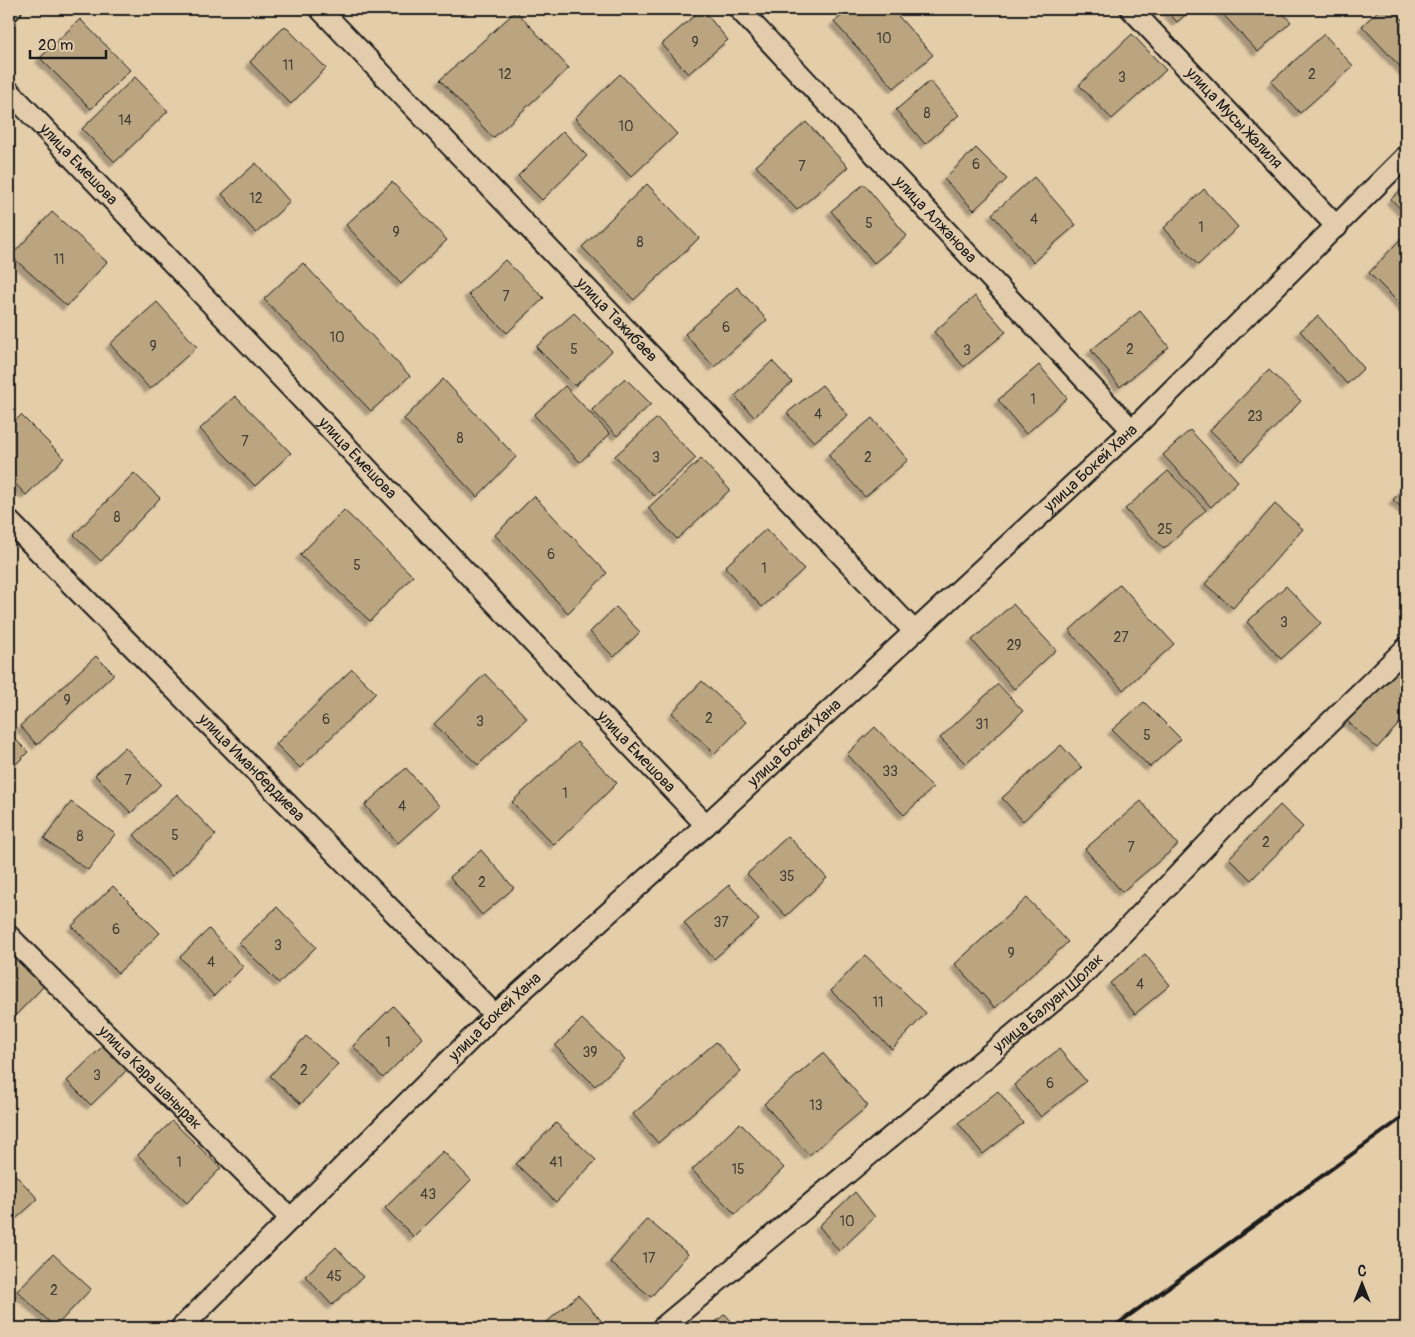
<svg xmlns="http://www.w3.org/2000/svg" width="1415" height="1337" viewBox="0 0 1415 1337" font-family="Pangolin,sans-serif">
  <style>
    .building { fill: #baa580; stroke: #1c1c1c; filter: url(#shadow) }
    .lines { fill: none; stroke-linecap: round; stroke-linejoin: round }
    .street-casing { stroke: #1c1c1c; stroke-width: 24 }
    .street { stroke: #e2ccab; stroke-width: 20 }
    .rail { stroke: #1c1c1c; stroke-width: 4 }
    .labels { text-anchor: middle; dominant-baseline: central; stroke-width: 4.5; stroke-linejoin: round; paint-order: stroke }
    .number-label { font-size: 14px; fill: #443e35 }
    .street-label { font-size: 16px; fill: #1c1c1c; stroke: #e2ccab }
  </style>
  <defs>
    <filter id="shadow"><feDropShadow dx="-4.5" dy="4.5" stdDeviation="1" flood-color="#0004"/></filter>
  </defs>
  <rect width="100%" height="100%" fill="#e4cda9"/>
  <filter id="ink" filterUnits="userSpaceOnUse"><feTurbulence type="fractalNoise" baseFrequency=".02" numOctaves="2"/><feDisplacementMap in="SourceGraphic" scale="10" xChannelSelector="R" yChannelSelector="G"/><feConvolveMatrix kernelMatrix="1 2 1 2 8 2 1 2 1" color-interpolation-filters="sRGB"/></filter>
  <g filter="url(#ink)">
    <path class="building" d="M 702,9 L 728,40 L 688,74 L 662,44 Z
      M 850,9 L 892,9 L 933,55 L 894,88 L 834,22 Z
      M 1165,9 L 1192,9 L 1177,22 Z
      M 1218,9 L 1279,9 L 1291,22 L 1258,52 Z
      M 1380,9 L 1393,9 L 1406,23 L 1406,73 L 1362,26 Z
      M 516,11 L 569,68 L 493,138 L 440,80 Z
      M 80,19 L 130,70 L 91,109 L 40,58 Z
      M 285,26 L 326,68 L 291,104 L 250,62 Z
      M 1132,34 L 1166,70 L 1112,119 L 1079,85 Z
      M 1324,34 L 1353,66 L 1300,113 L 1271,82 Z
      M 620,74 L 677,134 L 631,177 L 575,118 Z
      M 135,77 L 168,111 L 115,162 L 82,129 Z
      M 930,81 L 959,115 L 925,144 L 896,110 Z
      M 806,122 L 848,167 L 797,210 L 756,166 Z
      M 563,131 L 587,156 L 542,200 L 518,176 Z
      M 976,148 L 1007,179 L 974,210 L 944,179 Z
      M 256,163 L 290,202 L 256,233 L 222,194 Z
      M 1034,177 L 1076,225 L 1033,262 L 992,214 Z
      M 392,182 L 447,240 L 401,284 L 346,225 Z
      M 647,184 L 699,238 L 634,300 L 582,247 Z
      M 864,184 L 907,236 L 874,263 L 831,211 Z
      M 1406,185 L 1406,215 L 1391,199 Z
      M 1204,189 L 1238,227 L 1198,265 L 1164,228 Z
      M 52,212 L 107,262 L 67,306 L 11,256 Z
      M 1406,233 L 1406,310 L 1369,273 Z
      M 505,260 L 544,298 L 507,333 L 468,294 Z
      M 303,263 L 410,376 L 371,411 L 264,299 Z
      M 737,287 L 767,320 L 714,367 L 685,334 Z
      M 975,296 L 1006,332 L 964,367 L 934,332 Z
      M 157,302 L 197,347 L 150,389 L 110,344 Z
      M 1140,311 L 1169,347 L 1120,387 L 1091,350 Z
      M 574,313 L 612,351 L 575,386 L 536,347 Z
      M 1318,316 L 1364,368 L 1347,384 L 1300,331 Z
      M 772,361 L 792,382 L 754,417 L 735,396 Z
      M 1039,365 L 1067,398 L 1026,434 L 998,400 Z
      M 1269,370 L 1301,401 L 1242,461 L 1210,430 Z
      M 625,378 L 651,404 L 617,436 L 592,410 Z
      M 443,379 L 516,457 L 477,497 L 404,419 Z
      M 822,385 L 848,415 L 814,442 L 787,413 Z
      M 565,386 L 610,434 L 580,462 L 534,415 Z
      M 235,396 L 291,453 L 255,486 L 200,429 Z
      M 21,415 L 64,458 L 26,495 L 9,477 L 9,427 Z
      M 657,418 L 696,458 L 654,496 L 615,456 Z
      M 872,418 L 908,460 L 865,497 L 828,455 Z
      M 1190,430 L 1238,481 L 1211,507 L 1163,455 Z
      M 701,459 L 730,490 L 677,539 L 648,508 Z
      M 1168,471 L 1206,510 L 1164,549 L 1125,509 Z
      M 134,473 L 160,498 L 101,561 L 74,535 Z
      M 1406,485 L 1406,511 L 1393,500 Z
      M 534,496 L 607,573 L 568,613 L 495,535 Z
      M 1275,504 L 1303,529 L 1233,608 L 1205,584 Z
      M 344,510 L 413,576 L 370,621 L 300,555 Z
      M 766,529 L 804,569 L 762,607 L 725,567 Z
      M 1120,584 L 1174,644 L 1123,690 L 1069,631 Z
      M 1286,586 L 1321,623 L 1281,659 L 1247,622 Z
      M 1013,604 L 1056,650 L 1014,689 L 972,640 Z
      M 616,607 L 640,632 L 614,657 L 590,632 Z
      M 96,656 L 114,674 L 37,745 L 20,726 Z
      M 1398,664 L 1406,671 L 1406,716 L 1377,748 L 1347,721 Z
      M 352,669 L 376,693 L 300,768 L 276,744 Z
      M 485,674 L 527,718 L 478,765 L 434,724 Z
      M 702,681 L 746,722 L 715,754 L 672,713 Z
      M 998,684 L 1023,711 L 966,764 L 940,738 Z
      M 1144,702 L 1181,739 L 1150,767 L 1112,730 Z
      M 875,727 L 933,788 L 904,815 L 847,754 Z
      M 10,734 L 28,752 L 9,771 L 9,735 Z
      M 577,742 L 617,783 L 554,845 L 512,802 Z
      M 1061,745 L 1082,768 L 1023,821 L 1002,798 Z
      M 125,747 L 161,784 L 131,813 L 95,775 Z
      M 406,768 L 439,806 L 398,843 L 365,805 Z
      M 177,794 L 216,835 L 172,876 L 134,835 Z
      M 1141,801 L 1178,845 L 1122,892 L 1085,849 Z
      M 71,802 L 115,834 L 88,870 L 44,839 Z
      M 1280,805 L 1303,827 L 1251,880 L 1229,858 Z
      M 788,836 L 827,878 L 786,916 L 747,874 Z
      M 481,850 L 514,888 L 482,915 L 450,877 Z
      M 729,885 L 759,920 L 714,959 L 684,923 Z
      M 113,886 L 160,933 L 118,973 L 72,926 Z
      M 1027,898 L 1068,942 L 995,1008 L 955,964 Z
      M 277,907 L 316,947 L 279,983 L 239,943 Z
      M 209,929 L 243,967 L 214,996 L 180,957 Z
      M 1145,954 L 1170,985 L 1135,1014 L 1110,983 Z
      M 15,955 L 44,986 L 9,1022 L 9,961 Z
      M 865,955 L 926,1013 L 892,1049 L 831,991 Z
      M 393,1006 L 423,1038 L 383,1078 L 353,1046 Z
      M 582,1019 L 625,1059 L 595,1086 L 555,1046 Z
      M 306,1036 L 338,1064 L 301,1104 L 270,1076 Z
      M 716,1042 L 741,1071 L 658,1143 L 633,1114 Z
      M 104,1045 L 128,1069 L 91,1105 L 67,1081 Z
      M 1059,1049 L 1086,1081 L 1041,1117 L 1014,1085 Z
      M 823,1053 L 868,1106 L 809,1155 L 764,1104 Z
      M 998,1091 L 1023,1123 L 983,1154 L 958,1123 Z
      M 172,1121 L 221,1168 L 187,1203 L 138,1155 Z
      M 556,1123 L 596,1160 L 556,1202 L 516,1164 Z
      M 740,1123 L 784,1168 L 735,1214 L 692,1170 Z
      M 443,1151 L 471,1180 L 414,1237 L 385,1208 Z
      M 9,1168 L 38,1199 L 9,1225 Z
      M 855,1192 L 875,1217 L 839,1251 L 819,1226 Z
      M 647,1219 L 688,1254 L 651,1297 L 610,1262 Z
      M 336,1247 L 363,1277 L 332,1305 L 305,1276 Z
      M 53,1254 L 91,1289 L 55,1327 L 17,1291 Z
      M 578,1295 L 608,1328 L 540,1328 Z
      M 725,1314 L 737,1328 L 709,1328 Z"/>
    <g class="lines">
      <g class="street-casing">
        <g id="street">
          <path id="s1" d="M 320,9 L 914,631"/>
          <path id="s2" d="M 739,9 L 1132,430"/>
          <path id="s3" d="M 1131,9 L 1337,227"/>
          <path d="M 9,11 L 11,9"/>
          <path id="s4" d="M 9,91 L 706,825"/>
          <path id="s5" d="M 9,521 L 495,1015"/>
          <path id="s6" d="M 9,936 L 291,1219"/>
          <path id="s7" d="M 181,1328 L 495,1015 L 706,825 L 1132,430 L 1406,156"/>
          <path id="s8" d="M 662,1328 L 1075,983 L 1238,812 L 1406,648"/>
        </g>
      </g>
      <use href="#street" class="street"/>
      <path class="rail" d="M 1112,1328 L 1406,1115"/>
    </g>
  </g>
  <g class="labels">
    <g class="number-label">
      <text x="884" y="38">10</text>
      <text x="695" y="42">9</text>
      <text x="288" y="65">11</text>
      <text x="505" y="74">12</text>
      <text x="1312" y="74">2</text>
      <text x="1122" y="77">3</text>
      <text x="927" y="113">8</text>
      <text x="125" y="120">14</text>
      <text x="626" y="126">10</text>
      <text x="976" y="164">6</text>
      <text x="802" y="166">7</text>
      <text x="256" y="198">12</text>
      <text x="1034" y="219">4</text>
      <text x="869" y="223">5</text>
      <text x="1201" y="227">1</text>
      <text x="396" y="232">9</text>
      <text x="640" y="242">8</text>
      <text x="59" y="259">11</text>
      <text x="506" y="296">7</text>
      <text x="726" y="327">6</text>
      <text x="337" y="337">10</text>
      <text x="153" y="346">9</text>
      <text x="574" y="349">5</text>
      <text x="1130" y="349">2</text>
      <text x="967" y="350">3</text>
      <text x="1033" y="399">1</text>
      <text x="818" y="414">4</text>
      <text x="1255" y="416">23</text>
      <text x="460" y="438">8</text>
      <text x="245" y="441">7</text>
      <text x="656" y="457">3</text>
      <text x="868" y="457">2</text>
      <text x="117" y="517">8</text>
      <text x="1165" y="529">25</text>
      <text x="551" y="554">6</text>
      <text x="357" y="565">5</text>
      <text x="764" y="568">1</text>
      <text x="1284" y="622">3</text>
      <text x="1121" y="637">27</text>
      <text x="1014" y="645">29</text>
      <text x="67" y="700">9</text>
      <text x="709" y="718">2</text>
      <text x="326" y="719">6</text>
      <text x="480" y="721">3</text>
      <text x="982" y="724">31</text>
      <text x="1147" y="735">5</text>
      <text x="890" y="771">33</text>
      <text x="128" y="780">7</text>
      <text x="565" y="793">1</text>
      <text x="402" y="806">4</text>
      <text x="175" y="835">5</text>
      <text x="80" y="836">8</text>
      <text x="1266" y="842">2</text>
      <text x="1131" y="847">7</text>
      <text x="787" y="876">35</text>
      <text x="482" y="882">2</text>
      <text x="721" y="922">37</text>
      <text x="116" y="929">6</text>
      <text x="278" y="945">3</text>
      <text x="1011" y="953">9</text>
      <text x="211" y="962">4</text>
      <text x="1140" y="984">4</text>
      <text x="878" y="1002">11</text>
      <text x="388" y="1042">1</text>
      <text x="590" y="1052">39</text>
      <text x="304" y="1070">2</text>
      <text x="97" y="1075">3</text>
      <text x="1050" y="1083">6</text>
      <text x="816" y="1105">13</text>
      <text x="179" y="1162">1</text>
      <text x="556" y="1162">41</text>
      <text x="738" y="1169">15</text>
      <text x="428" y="1194">43</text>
      <text x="847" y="1221">10</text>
      <text x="649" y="1258">17</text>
      <text x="334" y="1276">45</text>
      <text x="54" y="1290">2</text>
    </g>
    <g class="street-label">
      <text stroke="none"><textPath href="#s3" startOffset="150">улица Мусы Жалиля</textPath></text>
      <text stroke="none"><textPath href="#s4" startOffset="101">улица Емешова</textPath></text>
      <text stroke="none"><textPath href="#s2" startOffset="288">улица Алжанова</textPath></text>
      <text stroke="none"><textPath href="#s1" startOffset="430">улица Тажибаев</textPath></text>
      <text stroke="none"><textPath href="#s4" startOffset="506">улица Емешова</textPath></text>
      <text stroke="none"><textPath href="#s7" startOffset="1252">улица Бокей Хана</textPath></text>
      <text stroke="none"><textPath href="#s7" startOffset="848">улица Бокей Хана</textPath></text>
      <text stroke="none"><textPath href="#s4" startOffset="911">улица Емешова</textPath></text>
      <text stroke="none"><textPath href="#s5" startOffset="346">улица Иманбердиева</textPath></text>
      <text stroke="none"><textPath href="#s8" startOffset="505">улица Балуан Шолак</textPath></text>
      <text stroke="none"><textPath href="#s7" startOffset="442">улица Бокей Хана</textPath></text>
      <text stroke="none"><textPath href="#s6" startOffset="200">улица Кара шанырак</textPath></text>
    </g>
  </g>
  <rect width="1415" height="1337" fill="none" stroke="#e2ccab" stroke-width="30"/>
  <rect x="15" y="15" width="1385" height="1307" fill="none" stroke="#1c1c1c" stroke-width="2" filter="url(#ink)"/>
  <g transform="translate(1362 1284)" stroke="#e2ccab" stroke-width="4" paint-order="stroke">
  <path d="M0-4L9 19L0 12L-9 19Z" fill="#1c1c1c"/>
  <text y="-8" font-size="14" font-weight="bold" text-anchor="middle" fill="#1c1c1c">С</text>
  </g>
  <path d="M30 50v8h76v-8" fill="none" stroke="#1c1c1c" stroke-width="2.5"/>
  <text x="38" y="50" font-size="15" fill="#1c1c1c" stroke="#e2ccab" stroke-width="4" paint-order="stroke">20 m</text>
</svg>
